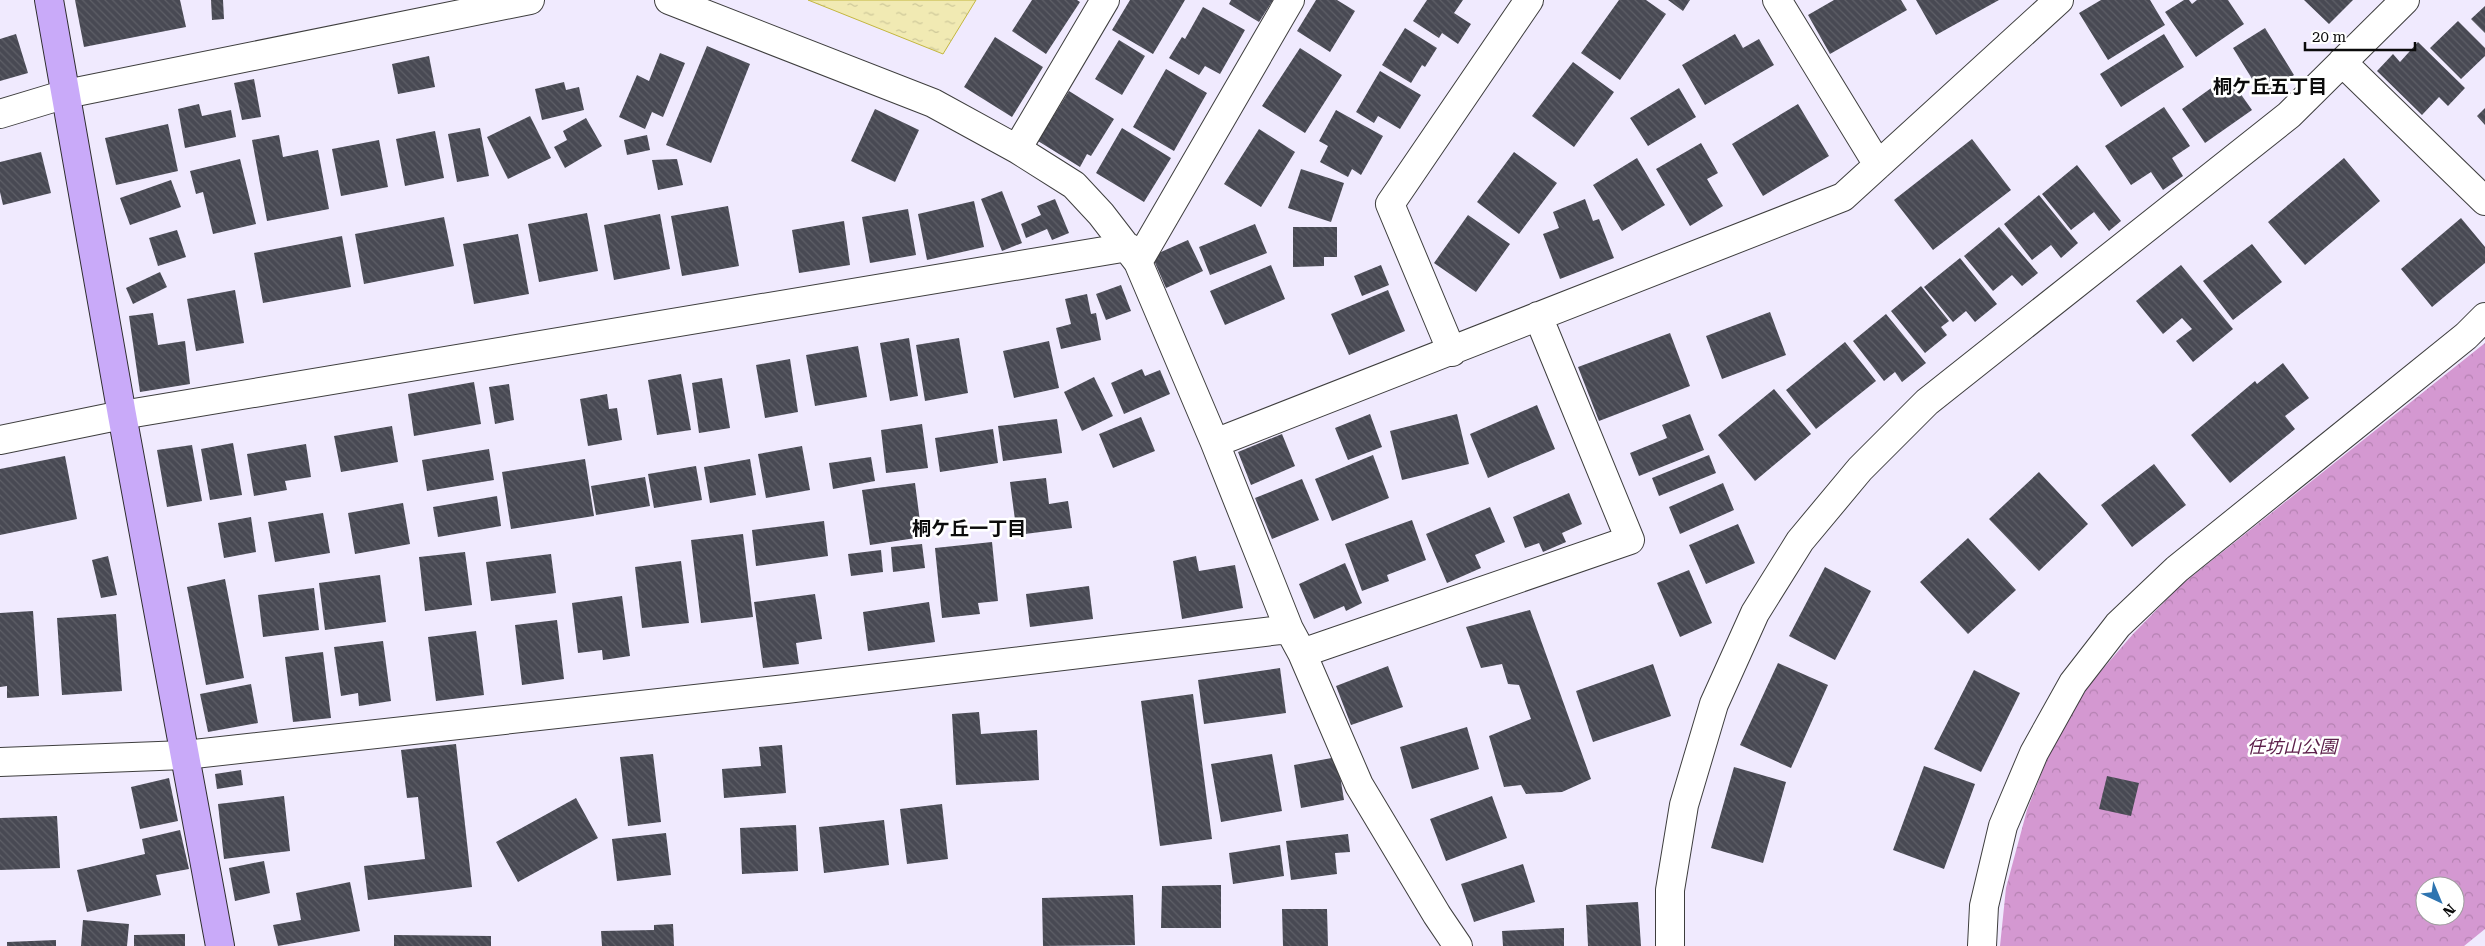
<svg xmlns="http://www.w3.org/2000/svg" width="2485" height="946" viewBox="0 0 2485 946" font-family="'Roboto Serif','Noto Sans JP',serif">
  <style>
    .forest { fill: url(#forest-crowns); fill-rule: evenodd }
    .water { fill: url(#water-ripples); stroke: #c3b63f }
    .building { fill: url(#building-back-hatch) }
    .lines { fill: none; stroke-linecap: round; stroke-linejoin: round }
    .street-casing { stroke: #3e3e3e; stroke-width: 30 }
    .secondary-casing { stroke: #2d2d2d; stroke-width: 30 }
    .street { stroke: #fff; stroke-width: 28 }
    .secondary { stroke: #c9aaf9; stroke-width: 28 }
    .labels { text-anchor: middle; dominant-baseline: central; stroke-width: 5; stroke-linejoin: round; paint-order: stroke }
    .park-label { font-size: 18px; font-style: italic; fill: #5d214b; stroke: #fff }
    .neighbourhood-label { font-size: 19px; font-weight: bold; fill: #0b0b0b; stroke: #fff }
  </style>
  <defs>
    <pattern id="forest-crowns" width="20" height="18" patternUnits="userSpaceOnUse" patternTransform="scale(1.25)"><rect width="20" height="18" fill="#d498d1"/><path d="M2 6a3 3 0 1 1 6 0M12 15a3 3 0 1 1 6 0" fill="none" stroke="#b582b2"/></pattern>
    <pattern id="water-ripples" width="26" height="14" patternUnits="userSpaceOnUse" patternTransform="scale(1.25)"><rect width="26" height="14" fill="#f1eab3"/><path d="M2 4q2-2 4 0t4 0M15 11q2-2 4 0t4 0" fill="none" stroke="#cdc799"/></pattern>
    <pattern id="building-back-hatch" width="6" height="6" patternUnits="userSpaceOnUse" patternTransform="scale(1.25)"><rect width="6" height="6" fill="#484953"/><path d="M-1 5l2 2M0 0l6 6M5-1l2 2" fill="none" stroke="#5e5f67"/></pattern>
  </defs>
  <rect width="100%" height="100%" fill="#f0eafe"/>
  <path class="forest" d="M 2485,343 L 2485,929 L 2464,946 L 2000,946 L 2006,888 L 2027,810 L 2053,744 L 2089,685 L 2133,634 L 2181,585 ZM 2425,886 L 2455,886 L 2455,916 L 2425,916 Z"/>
  <path class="water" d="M 808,0 L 976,0 L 943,54 Z"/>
  <path class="building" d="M 75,0 L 180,0 L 186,27 L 84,47 Z
    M 211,0 L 223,0 L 224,19 L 212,20 Z
    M 1032,0 L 1077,0 L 1080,2 L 1046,54 L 1012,31 Z
    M 1130,0 L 1185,0 L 1153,54 L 1112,30 Z
    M 1231,0 L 1273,0 L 1259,22 L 1229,4 Z
    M 1316,0 L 1337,0 L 1355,11 L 1330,52 L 1297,31 Z
    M 1427,0 L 1463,0 L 1454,13 L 1471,24 L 1458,44 L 1442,33 L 1439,38 L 1413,21 Z
    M 1619,0 L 1646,0 L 1666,14 L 1620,80 L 1581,53 Z
    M 1668,0 L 1690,0 L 1683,11 Z
    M 1834,0 L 1901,0 L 1907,10 L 1830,54 L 1808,15 Z
    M 1916,0 L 1999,0 L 1936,35 Z
    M 2101,0 L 2150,0 L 2165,25 L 2108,60 L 2079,13 Z
    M 2184,0 L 2189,0 L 2192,4 L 2197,0 L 2228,0 L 2244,24 L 2196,57 L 2165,12 Z
    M 2304,0 L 2353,0 L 2329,24 Z
    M 2485,6 L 2485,33 L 2471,19 Z
    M 1203,7 L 1245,30 L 1220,74 L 1205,66 L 1199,75 L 1169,58 L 1182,37 L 1185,39 Z
    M 2458,21 L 2485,48 L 2485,56 L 2461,79 L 2430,48 Z
    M 1405,28 L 1437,48 L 1425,67 L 1422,65 L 1411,83 L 1382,65 Z
    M 2265,28 L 2294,75 L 2262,95 L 2233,48 Z
    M 16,34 L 28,73 L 0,81 L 0,39 Z
    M 1735,34 L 1743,48 L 1759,39 L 1774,65 L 1705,105 L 1682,65 Z
    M 2164,34 L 2184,67 L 2121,107 L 2100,74 Z
    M 995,37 L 1043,67 L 1012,117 L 964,87 Z
    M 1119,40 L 1145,56 L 1122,95 L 1095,79 Z
    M 2418,42 L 2465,88 L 2448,106 L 2439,97 L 2422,115 L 2377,71 L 2393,54 L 2400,62 Z
    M 707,46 L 750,64 L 711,163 L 666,145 Z
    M 1300,48 L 1342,75 L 1305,133 L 1262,106 Z
    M 660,53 L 685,63 L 663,117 L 652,112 L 645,129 L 619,117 L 637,75 L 649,81 Z
    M 429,56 L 435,87 L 398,94 L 392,64 Z
    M 1573,62 L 1614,92 L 1574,147 L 1532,116 Z
    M 1166,69 L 1207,93 L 1174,151 L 1133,127 Z
    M 1380,71 L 1421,95 L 1400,129 L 1378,116 L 1374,123 L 1356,112 Z
    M 2228,76 L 2252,110 L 2205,143 L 2182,109 Z
    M 254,79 L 261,117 L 242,120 L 234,83 Z
    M 564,82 L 566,90 L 579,87 L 584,110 L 542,120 L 535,89 Z
    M 1679,88 L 1696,117 L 1648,146 L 1630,118 Z
    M 1069,91 L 1114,119 L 1091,156 L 1087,154 L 1080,167 L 1038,141 Z
    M 199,104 L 202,116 L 231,110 L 236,137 L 185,148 L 178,109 Z
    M 1798,104 L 1829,156 L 1763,196 L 1732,144 Z
    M 2164,107 L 2190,146 L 2172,158 L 2183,176 L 2163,190 L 2151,172 L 2131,185 L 2105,146 Z
    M 2485,108 L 2485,125 L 2477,116 Z
    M 875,109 L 919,130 L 895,182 L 851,161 Z
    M 1336,110 L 1383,136 L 1361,175 L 1352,169 L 1348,177 L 1320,162 L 1328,146 L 1319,141 Z
    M 530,116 L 551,158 L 508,179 L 487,137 Z
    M 586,118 L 602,146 L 565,168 L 554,147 L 567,140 L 563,131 Z
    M 168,124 L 178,171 L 116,185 L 105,138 Z
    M 480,128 L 489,176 L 457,182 L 448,134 Z
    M 1122,128 L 1171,158 L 1144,202 L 1096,173 Z
    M 1259,129 L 1295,152 L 1261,207 L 1224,184 Z
    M 435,131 L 444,178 L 405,186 L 396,139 Z
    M 279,135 L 283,157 L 318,150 L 329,209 L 267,221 L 252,140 Z
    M 647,135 L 650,150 L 627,155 L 624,140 Z
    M 1972,139 L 2011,190 L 1933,250 L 1894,200 Z
    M 379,140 L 388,187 L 341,196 L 332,149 Z
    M 1701,143 L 1718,173 L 1707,179 L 1723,206 L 1690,226 L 1656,169 Z
    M 41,152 L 51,193 L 3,205 L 0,192 L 0,162 Z
    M 1514,152 L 1557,183 L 1519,234 L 1477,202 Z
    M 1637,158 L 1665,205 L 1622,231 L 1593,185 Z
    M 2344,158 L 2380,201 L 2305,265 L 2268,222 Z
    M 240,159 L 256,224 L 213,234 L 203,192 L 196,194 L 190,171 Z
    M 677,159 L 683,185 L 658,190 L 652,160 Z
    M 2077,165 L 2121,221 L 2109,231 L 2094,212 L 2071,230 L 2042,194 Z
    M 1301,169 L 1344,183 L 1331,222 L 1288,208 Z
    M 171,180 L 181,207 L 130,225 L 120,198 Z
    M 1002,191 L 1022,243 L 1002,251 L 981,199 Z
    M 2039,195 L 2078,243 L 2061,258 L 2051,245 L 2032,260 L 2004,224 Z
    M 1055,199 L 1069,233 L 1052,240 L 1047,229 L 1026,238 L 1021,224 L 1041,215 L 1037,206 Z
    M 1585,199 L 1593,221 L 1599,219 L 1614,258 L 1560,279 L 1543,234 L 1559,228 L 1553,212 Z
    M 974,201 L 984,247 L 927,260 L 918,214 Z
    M 728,206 L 739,266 L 682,276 L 671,216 Z
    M 908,209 L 916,255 L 870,263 L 862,217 Z
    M 587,213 L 598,271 L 539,282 L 528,224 Z
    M 660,214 L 670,269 L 614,280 L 604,225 Z
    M 1468,215 L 1510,244 L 1476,292 L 1434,263 Z
    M 444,217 L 454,266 L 364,284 L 355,234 Z
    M 2461,218 L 2485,247 L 2485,263 L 2432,307 L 2401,269 Z
    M 844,221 L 850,265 L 799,273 L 792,230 Z
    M 1255,224 L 1267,253 L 1210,275 L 1199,247 Z
    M 1293,227 L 1337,227 L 1337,257 L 1324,257 L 1324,266 L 1293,267 Z
    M 1999,227 L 2038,273 L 2022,286 L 2012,275 L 1993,291 L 1964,256 Z
    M 177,230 L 186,257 L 158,266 L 149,238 Z
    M 518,234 L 529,294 L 474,304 L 463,244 Z
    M 342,236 L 351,287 L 263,303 L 254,253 Z
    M 1188,240 L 1203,271 L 1166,288 L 1152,256 Z
    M 2252,244 L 2282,282 L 2233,320 L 2203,281 Z
    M 1960,258 L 1997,304 L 1975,322 L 1966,311 L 1953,322 L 1924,287 Z
    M 1271,265 L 1285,299 L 1225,325 L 1210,291 Z
    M 1381,265 L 1389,285 L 1362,296 L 1354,276 Z
    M 2181,265 L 2233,329 L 2193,362 L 2176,341 L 2192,329 L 2182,318 L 2163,334 L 2136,301 Z
    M 160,272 L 167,287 L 133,304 L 126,288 Z
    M 1121,285 L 1131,311 L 1106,320 L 1096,294 Z
    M 1921,286 L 1949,321 L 1941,327 L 1947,335 L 1925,353 L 1891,311 Z
    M 235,290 L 244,343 L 196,351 L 187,299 Z
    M 1388,290 L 1405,331 L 1349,355 L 1331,314 Z
    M 1087,294 L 1091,314 L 1096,313 L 1101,340 L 1061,349 L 1056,328 L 1071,324 L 1065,299 Z
    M 1770,312 L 1786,355 L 1722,379 L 1706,336 Z
    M 153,313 L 158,345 L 185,341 L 190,384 L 140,392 L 129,316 Z
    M 1886,314 L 1926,363 L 1902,382 L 1895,372 L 1884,381 L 1853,341 Z
    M 1670,333 L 1690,386 L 1599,421 L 1578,367 Z
    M 909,338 L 918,396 L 890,401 L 880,343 Z
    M 959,338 L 968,393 L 925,401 L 916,345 Z
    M 1049,341 L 1059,388 L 1014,398 L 1003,351 Z
    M 1845,342 L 1876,381 L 1816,429 L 1786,390 Z
    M 858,346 L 867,397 L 815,406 L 806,355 Z
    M 790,359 L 798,412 L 765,418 L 756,365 Z
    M 2283,363 L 2309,398 L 2285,416 L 2295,429 L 2230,483 L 2191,435 L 2255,381 L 2257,384 Z
    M 1142,369 L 1145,376 L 1160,370 L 1170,394 L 1124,414 L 1111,383 Z
    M 681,374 L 691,430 L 657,435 L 648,380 Z
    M 1094,377 L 1113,416 L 1082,431 L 1064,392 Z
    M 722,378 L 730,428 L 699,433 L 692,383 Z
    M 474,382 L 481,424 L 414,436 L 408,394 Z
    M 509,384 L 514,420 L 495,424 L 489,387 Z
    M 1774,389 L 1811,434 L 1755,481 L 1718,435 Z
    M 607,394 L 609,409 L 617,408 L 622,440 L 588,446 L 580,399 Z
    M 1537,405 L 1555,449 L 1488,478 L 1470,434 Z
    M 1370,414 L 1382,447 L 1348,460 L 1335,428 Z
    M 1457,414 L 1469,464 L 1402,480 L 1390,431 Z
    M 1690,414 L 1704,450 L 1639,476 L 1630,453 L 1667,438 L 1662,425 Z
    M 1141,417 L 1155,451 L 1113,468 L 1099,434 Z
    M 1057,419 L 1062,453 L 1003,461 L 998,426 Z
    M 922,424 L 928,468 L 886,473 L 881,430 Z
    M 392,426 L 398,462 L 341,472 L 334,436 Z
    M 993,429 L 998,463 L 940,472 L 935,438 Z
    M 1282,434 L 1295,466 L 1251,485 L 1238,452 Z
    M 233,443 L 242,495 L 210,500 L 201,449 Z
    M 306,444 L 311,477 L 285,481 L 287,490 L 254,496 L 247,454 Z
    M 192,445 L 202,501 L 167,507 L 157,450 Z
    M 802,446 L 810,490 L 766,498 L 758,454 Z
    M 489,449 L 494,480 L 427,491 L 422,460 Z
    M 1373,455 L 1389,498 L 1332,521 L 1315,479 Z
    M 1709,455 L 1716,473 L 1659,496 L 1652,478 Z
    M 65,456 L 77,519 L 0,535 L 0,469 Z
    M 871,457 L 875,481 L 833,489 L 829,463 Z
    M 585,459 L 594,516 L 511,529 L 502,472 Z
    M 750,459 L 756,495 L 710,503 L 704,467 Z
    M 2154,464 L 2186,505 L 2132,547 L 2101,505 Z
    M 696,466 L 702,500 L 654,508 L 648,474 Z
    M 2039,472 L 2088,524 L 2039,571 L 1989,519 Z
    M 645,477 L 650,506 L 596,515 L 591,486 Z
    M 1046,478 L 1049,504 L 1068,501 L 1072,528 L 1017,535 L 1010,482 Z
    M 1302,479 L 1319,520 L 1272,539 L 1255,498 Z
    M 915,483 L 922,537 L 870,545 L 862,490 Z
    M 1723,483 L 1734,510 L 1680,534 L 1669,507 Z
    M 1569,493 L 1582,524 L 1562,533 L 1566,542 L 1543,552 L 1539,543 L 1525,548 L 1513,517 Z
    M 497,496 L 501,526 L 438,537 L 433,507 Z
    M 403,503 L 410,544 L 355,554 L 348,513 Z
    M 1490,507 L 1505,542 L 1475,555 L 1481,568 L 1447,583 L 1426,534 Z
    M 323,513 L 330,553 L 275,562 L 268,522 Z
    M 251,517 L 256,552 L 224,558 L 218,523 Z
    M 1412,520 L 1426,560 L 1387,575 L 1389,581 L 1362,591 L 1345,544 Z
    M 824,521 L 828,556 L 756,566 L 752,530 Z
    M 1738,524 L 1755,563 L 1706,584 L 1689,545 Z
    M 743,534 L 753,617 L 701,623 L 691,540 Z
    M 1968,538 L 2016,590 L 1968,634 L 1920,582 Z
    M 992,542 L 998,601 L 978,603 L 980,614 L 942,618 L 935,548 Z
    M 922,544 L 925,568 L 893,572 L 891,547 Z
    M 881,550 L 883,572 L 851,576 L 848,554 Z
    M 465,552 L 472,605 L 425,611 L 419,557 Z
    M 551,554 L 556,593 L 491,601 L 486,562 Z
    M 108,556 L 117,595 L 101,598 L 92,560 Z
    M 1196,556 L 1199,571 L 1235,565 L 1243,608 L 1182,619 L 1173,561 Z
    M 681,561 L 689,623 L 642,628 L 635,567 Z
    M 1345,563 L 1362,603 L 1346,611 L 1344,606 L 1314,619 L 1299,584 Z
    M 1825,567 L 1871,591 L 1835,660 L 1789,636 Z
    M 1689,570 L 1712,623 L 1680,637 L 1657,583 Z
    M 380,575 L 386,622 L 325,630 L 319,583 Z
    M 225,579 L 244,678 L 206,685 L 187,587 Z
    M 1089,586 L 1093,619 L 1030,627 L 1026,594 Z
    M 314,588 L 319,630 L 263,637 L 258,595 Z
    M 815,594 L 822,639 L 796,643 L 799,664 L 763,668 L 754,602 Z
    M 622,596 L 630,656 L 603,660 L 602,650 L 578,653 L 572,603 Z
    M 929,602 L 935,642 L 868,651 L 863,612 Z
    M 1530,610 L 1591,779 L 1562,792 L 1526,794 L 1521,785 L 1504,787 L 1489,736 L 1531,719 L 1519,685 L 1508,684 L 1502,664 L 1481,668 L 1466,627 Z
    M 33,611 L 39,696 L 7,698 L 7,686 L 0,687 L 0,613 Z
    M 116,614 L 122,691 L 62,695 L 57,618 Z
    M 557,620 L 564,679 L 522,685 L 515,625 Z
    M 476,631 L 484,695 L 436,701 L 428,637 Z
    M 383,641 L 391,701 L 359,706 L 358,693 L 341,696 L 334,647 Z
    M 323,652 L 331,718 L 293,722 L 285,657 Z
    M 1778,663 L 1828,685 L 1791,768 L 1740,745 Z
    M 1653,664 L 1671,716 L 1593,742 L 1576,691 Z
    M 1388,666 L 1403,707 L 1351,725 L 1336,686 Z
    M 1280,668 L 1286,713 L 1204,724 L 1198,680 Z
    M 1974,670 L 2020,693 L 1981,772 L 1934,749 Z
    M 251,684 L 258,723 L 208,732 L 200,694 Z
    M 1193,694 L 1212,839 L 1160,846 L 1141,701 Z
    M 979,712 L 981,734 L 1037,730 L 1039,780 L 956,785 L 952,714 Z
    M 1467,727 L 1479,769 L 1412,789 L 1400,747 Z
    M 456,744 L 472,887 L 368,900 L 364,866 L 425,859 L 418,797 L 407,798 L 401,750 Z
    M 782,745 L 786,793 L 724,798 L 722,769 L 761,766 L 759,747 Z
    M 653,754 L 661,822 L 628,826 L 620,757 Z
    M 1272,754 L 1282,811 L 1221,822 L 1211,764 Z
    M 1337,757 L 1344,800 L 1301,808 L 1294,765 Z
    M 1924,766 L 1975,784 L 1944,869 L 1893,850 Z
    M 1734,767 L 1786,782 L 1763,863 L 1711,848 Z
    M 241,770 L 243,785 L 217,789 L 215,774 Z
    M 2107,776 L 2139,783 L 2131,816 L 2099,809 Z
    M 169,778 L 178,821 L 140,829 L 131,787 Z
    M 284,796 L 290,851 L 224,859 L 218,804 Z
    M 1492,796 L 1507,838 L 1446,861 L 1430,819 Z
    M 576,798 L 598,838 L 518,882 L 496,842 Z
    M 942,804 L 948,859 L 907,864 L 900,809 Z
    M 57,816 L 60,868 L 0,870 L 0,818 Z
    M 884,820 L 889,865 L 824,873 L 819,827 Z
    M 796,825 L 798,871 L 742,874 L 740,828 Z
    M 180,830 L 189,869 L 156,875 L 161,895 L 87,912 L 77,870 L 145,854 L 142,839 Z
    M 666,833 L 671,875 L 617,881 L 612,839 Z
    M 1348,834 L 1350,852 L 1335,853 L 1337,874 L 1291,880 L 1286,841 Z
    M 1280,845 L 1284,876 L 1233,884 L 1229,853 Z
    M 264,861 L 270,893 L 235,901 L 229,868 Z
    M 1523,864 L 1535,902 L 1474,922 L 1461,884 Z
    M 350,882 L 360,931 L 278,946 L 273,925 L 301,920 L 296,893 Z
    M 1221,885 L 1221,928 L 1161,928 L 1162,886 Z
    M 1133,895 L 1135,945 L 1043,946 L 1042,898 Z
    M 1638,902 L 1641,946 L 1588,946 L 1586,905 Z
    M 1282,909 L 1327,909 L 1328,946 L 1283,946 Z
    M 83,920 L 129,924 L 127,946 L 81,946 Z
    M 673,924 L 674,946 L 602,946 L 601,931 L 654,930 L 654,925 Z
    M 1564,928 L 1564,946 L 1503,946 L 1502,931 Z
    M 185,934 L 185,946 L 134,946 L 134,935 Z
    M 394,935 L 491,936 L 491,946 L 394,946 Z
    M 56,940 L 56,946 L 7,946 L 7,942 Z"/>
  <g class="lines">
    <g class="street-casing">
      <path id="street" d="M 669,0 L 933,103 L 1017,149 L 1074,185 L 1101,214 L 1138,262 L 1215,443 L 1289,629 L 1302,653 L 1359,785 L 1437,915 L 1458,946
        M 1777,0 L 1878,165
        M 2342,62 L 2485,201
        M 0,114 L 66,94 L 530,0
        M 1017,149 L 1105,0
        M 1138,262 L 1290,0
        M 1452,352 L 1390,204 L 1529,0
        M 0,440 L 122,415 L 1128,247
        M 1215,443 L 1843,197 L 2059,0
        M 1302,653 L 1630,540 L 1538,316
        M 0,762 L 185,755 L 786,689 L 1289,629
        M 1670,946 L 1670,890 L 1684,805 L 1714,704 L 1755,613 L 1800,541 L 1860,469 L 1927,402 L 2289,115 L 2405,0
        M 1982,946 L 1984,906 L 2003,826 L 2034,753 L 2073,683 L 2118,625 L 2177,569 L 2466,336 L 2485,317"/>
    </g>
    <g class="secondary-casing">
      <path id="secondary" d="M 49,0 L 122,415 L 220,946"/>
    </g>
    <use href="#street" class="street"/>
    <use href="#secondary" class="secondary"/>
  </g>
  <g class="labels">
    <g class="park-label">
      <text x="2292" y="746">任坊山公園</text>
    </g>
    <g class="neighbourhood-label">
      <text x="2270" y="86">桐ケ丘五丁目</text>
      <text x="969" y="528">桐ケ丘一丁目</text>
    </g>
  </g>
  <g transform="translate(2440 901) rotate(136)"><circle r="24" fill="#ffffff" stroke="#9d9d9d"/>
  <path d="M0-4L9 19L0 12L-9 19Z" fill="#2e74b0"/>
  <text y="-8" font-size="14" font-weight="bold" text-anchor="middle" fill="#0b0b0b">N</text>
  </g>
  <path d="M2305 42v8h110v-8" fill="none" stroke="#0b0b0b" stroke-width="2.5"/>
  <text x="2312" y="42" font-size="15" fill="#0b0b0b" stroke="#ffffff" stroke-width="4" paint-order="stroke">20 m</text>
</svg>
